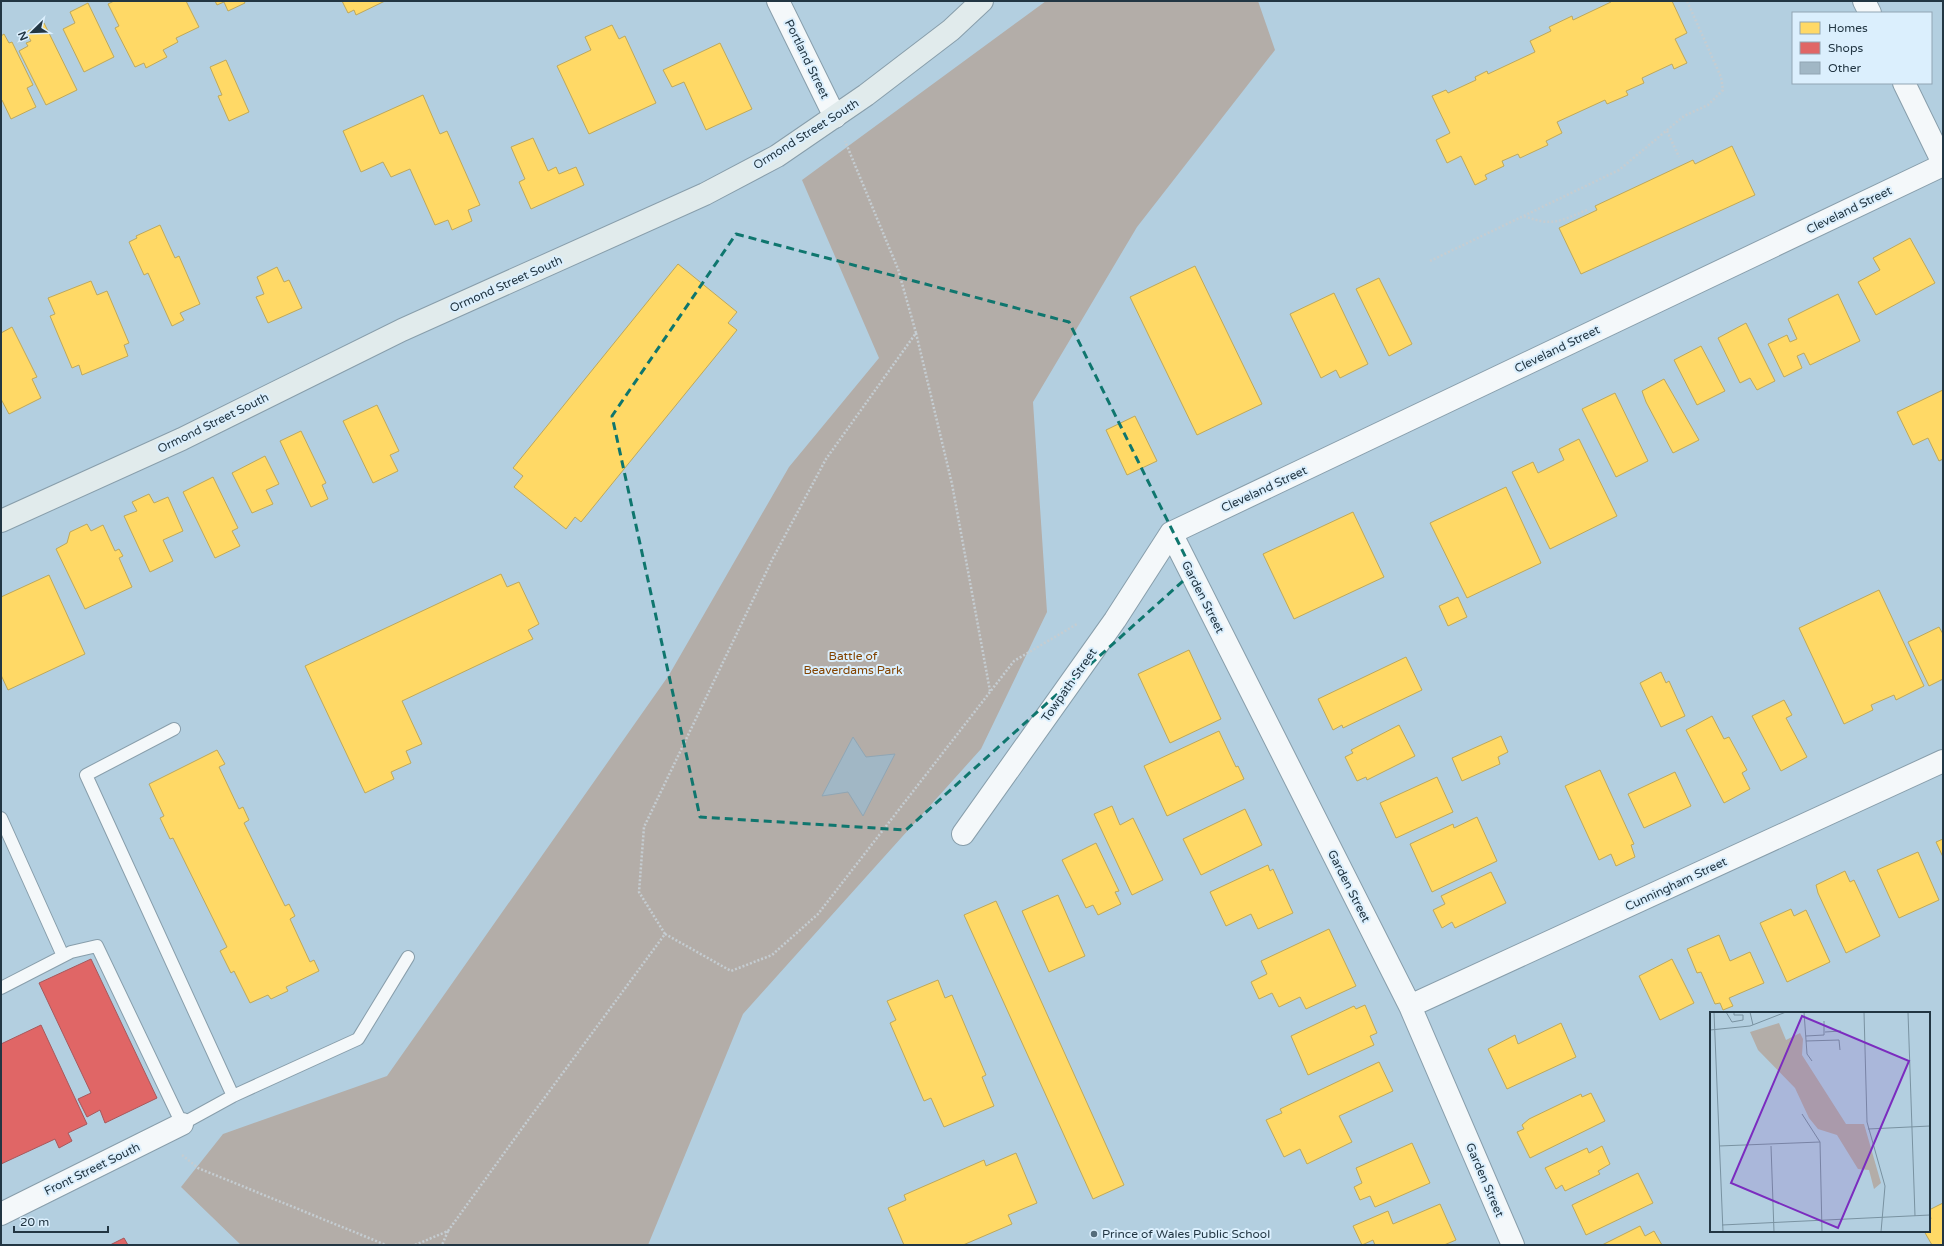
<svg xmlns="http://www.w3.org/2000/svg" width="1944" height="1246" viewBox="0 0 1944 1246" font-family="'Varela Round',sans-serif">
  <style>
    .green { fill: #b3ada8 }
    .homes { fill: #ffd966; stroke: #bda85c }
    .shops { fill: #e06666; stroke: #a7585c }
    .building { fill: #a1b7c5; stroke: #90a6b4 }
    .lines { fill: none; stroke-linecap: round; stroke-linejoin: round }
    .service-casing { stroke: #889eab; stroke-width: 14 }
    .minor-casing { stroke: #889eab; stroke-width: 24 }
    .tertiary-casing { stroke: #889eab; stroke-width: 24 }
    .secondary-casing { stroke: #889eab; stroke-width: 24 }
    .path { stroke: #c5cdd2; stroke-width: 2.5; stroke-dasharray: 2 2; stroke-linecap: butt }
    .service { stroke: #f4f8fa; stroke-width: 12 }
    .minor { stroke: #f4f8fa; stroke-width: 22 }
    .tertiary { stroke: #f4f8fa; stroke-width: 22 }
    .secondary { stroke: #e1ebec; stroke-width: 22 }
    .marked { fill: none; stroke: #0f766e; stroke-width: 3; stroke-dasharray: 8 5; stroke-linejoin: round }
    .poi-dot { fill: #556c7a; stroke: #dbeffd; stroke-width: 1.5 }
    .labels { text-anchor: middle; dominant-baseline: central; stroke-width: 4; stroke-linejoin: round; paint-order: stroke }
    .street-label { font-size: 12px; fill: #223643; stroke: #dbeffd }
    .park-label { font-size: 12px; fill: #834300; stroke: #dbeffd }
    .poi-label { font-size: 12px; fill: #223643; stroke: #dbeffd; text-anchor: start }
    .inset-road { fill: none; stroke: #7992a1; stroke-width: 1 }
    .view { fill: #7b2cbf; fill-opacity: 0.15; stroke: #7b2cbf; stroke-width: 2 }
    .inset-edge { fill: none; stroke: #223643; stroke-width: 2 }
  </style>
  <rect width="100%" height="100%" fill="#b3cfe0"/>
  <path class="green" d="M 1046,1 L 1258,1 L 1275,50 L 1137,227 L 1033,402 L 1047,612 L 981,749 L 743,1014 L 648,1245 L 241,1245 L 181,1187 L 223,1134 L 387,1076 L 669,675 L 789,467 L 879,358 L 802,180 Z"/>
  <path class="homes" d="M 114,1 L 186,1 L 199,27 L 176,38 L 178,42 L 163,50 L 167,57 L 146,68 L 144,63 L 135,67 L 115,28 L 119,26 L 108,4 Z
    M 215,1 L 244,1 L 245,3 L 228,11 L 224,2 L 217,5 Z
    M 342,1 L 385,1 L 356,15 L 354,10 L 348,13 Z
    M 1610,1 L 1672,1 L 1687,33 L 1675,39 L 1687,63 L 1674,69 L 1672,64 L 1642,78 L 1644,83 L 1626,91 L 1628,95 L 1607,104 L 1605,100 L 1557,122 L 1562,133 L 1546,141 L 1548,145 L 1520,158 L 1518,154 L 1502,161 L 1504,166 L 1485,175 L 1487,179 L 1475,185 L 1461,156 L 1447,163 L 1436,140 L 1450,133 L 1432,96 L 1446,90 L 1448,93 L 1476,80 L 1475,77 L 1487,71 L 1488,74 L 1535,52 L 1530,41 L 1551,31 L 1549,27 L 1572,16 L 1573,20 L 1611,2 Z
    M 88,3 L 114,57 L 84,72 L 63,29 L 75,23 L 70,12 Z
    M 44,23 L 77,90 L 46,105 L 19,51 L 28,46 L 26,43 L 31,41 L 26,32 Z
    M 612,25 L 619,39 L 625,36 L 656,103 L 589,134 L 557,66 L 591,50 L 585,37 Z
    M 4,34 L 9,43 L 12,42 L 33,85 L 27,88 L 36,107 L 11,119 L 2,100 L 1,101 L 1,36 Z
    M 720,43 L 752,109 L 706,130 L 684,82 L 672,87 L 663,70 Z
    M 226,60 L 249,112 L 229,121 L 218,96 L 222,95 L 210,67 Z
    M 423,95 L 440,134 L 447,131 L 480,205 L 468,210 L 472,221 L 452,230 L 448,220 L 435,225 L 410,169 L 391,177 L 383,162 L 361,172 L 343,131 Z
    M 533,138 L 548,171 L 556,167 L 559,174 L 576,167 L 584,185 L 531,209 L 519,182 L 525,179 L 511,147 Z
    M 1732,146 L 1755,195 L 1581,274 L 1559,228 L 1597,210 L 1595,206 L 1693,160 L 1695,164 Z
    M 160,225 L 175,258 L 179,256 L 200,304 L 180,313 L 184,320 L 172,326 L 148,273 L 144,275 L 129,242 L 137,238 L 136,236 Z
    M 1910,238 L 1935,283 L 1876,315 L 1858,282 L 1880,270 L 1873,258 Z
    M 678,264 L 737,312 L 728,323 L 737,330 L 581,522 L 575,517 L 566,529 L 514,487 L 523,476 L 513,468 Z
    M 1195,266 L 1262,404 L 1197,435 L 1130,297 Z
    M 277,267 L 284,282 L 289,280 L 302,308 L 268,323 L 256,297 L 264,294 L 257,277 Z
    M 1379,278 L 1412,344 L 1389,356 L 1356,289 Z
    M 91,281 L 97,295 L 107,291 L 129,343 L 124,345 L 128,356 L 82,375 L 79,365 L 72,368 L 50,316 L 55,314 L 48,298 Z
    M 1334,293 L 1368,364 L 1340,378 L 1336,370 L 1321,378 L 1290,314 Z
    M 1838,294 L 1860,341 L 1810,365 L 1804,353 L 1797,356 L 1802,368 L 1784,377 L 1768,344 L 1787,335 L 1790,342 L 1797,339 L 1788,319 Z
    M 1746,323 L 1775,381 L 1757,390 L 1750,378 L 1740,383 L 1718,338 Z
    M 12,327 L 37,377 L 32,379 L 41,398 L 9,414 L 1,399 L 1,333 Z
    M 1701,346 L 1725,391 L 1697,405 L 1674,360 Z
    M 1664,379 L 1699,440 L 1673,453 L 1646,402 L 1642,391 Z
    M 1943,390 L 1943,459 L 1939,461 L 1928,438 L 1913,445 L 1897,412 Z
    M 1615,393 L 1648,461 L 1616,477 L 1582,409 Z
    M 377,405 L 399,451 L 390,455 L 398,471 L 373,483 L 343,421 Z
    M 1135,416 L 1157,461 L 1127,475 L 1106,430 Z
    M 301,431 L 326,483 L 322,485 L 328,499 L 311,507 L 280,441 Z
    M 1579,439 L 1617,516 L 1550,549 L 1512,472 L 1533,462 L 1538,473 L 1564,460 L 1559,449 Z
    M 265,456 L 279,484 L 266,490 L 273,504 L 252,513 L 232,473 Z
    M 213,477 L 238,528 L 232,531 L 240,546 L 215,558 L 183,492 Z
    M 1506,487 L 1541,563 L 1467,598 L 1430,523 Z
    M 149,494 L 154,503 L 168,497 L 183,531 L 163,540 L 173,561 L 150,572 L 124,516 L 137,511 L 132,502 Z
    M 1353,512 L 1384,577 L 1294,619 L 1263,554 Z
    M 87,524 L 91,531 L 103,525 L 115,551 L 119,549 L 123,556 L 119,558 L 132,587 L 85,609 L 56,549 L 67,543 L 70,532 Z
    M 501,574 L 507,587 L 519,582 L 539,624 L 528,630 L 533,639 L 402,701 L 422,744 L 406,751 L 411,763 L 391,772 L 394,779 L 365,793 L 305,666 Z
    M 49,575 L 85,654 L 8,690 L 1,675 L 1,597 Z
    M 1879,590 L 1924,686 L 1896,700 L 1894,695 L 1871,705 L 1873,710 L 1844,724 L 1799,628 Z
    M 1458,597 L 1467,617 L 1448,626 L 1439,606 Z
    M 1939,627 L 1943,634 L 1943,679 L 1929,686 L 1908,642 Z
    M 1189,650 L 1221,719 L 1170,743 L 1138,674 Z
    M 1406,657 L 1422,690 L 1343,728 L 1342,725 L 1333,730 L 1318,699 Z
    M 1661,672 L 1666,683 L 1669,681 L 1685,716 L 1661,727 L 1640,683 Z
    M 1784,700 L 1792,715 L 1786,718 L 1807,757 L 1781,771 L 1752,716 Z
    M 1712,716 L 1724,739 L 1729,737 L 1747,770 L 1742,773 L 1750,789 L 1724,803 L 1686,730 Z
    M 1399,725 L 1415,756 L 1367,780 L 1366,777 L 1357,781 L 1345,757 L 1353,753 L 1351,750 Z
    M 1219,731 L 1236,767 L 1238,766 L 1244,779 L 1167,816 L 1144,766 Z
    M 1501,736 L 1508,752 L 1498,757 L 1500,764 L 1462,781 L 1452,758 Z
    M 217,750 L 225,764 L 219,767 L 239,809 L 243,807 L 249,820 L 244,823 L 285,906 L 289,904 L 295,916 L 290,919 L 310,962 L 314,960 L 319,971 L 286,987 L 288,991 L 271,999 L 268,995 L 250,1003 L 234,971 L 231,973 L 220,951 L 227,947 L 173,838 L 170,839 L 160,818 L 164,816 L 149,784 Z
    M 1600,770 L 1634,844 L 1631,845 L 1635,857 L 1616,866 L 1611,854 L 1599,860 L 1565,786 Z
    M 1675,772 L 1691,806 L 1644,828 L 1628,794 Z
    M 1437,777 L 1453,812 L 1396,838 L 1380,803 Z
    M 1112,806 L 1120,825 L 1133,818 L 1163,880 L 1132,895 L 1094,814 Z
    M 1245,809 L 1262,845 L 1201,875 L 1183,839 Z
    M 1477,817 L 1497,861 L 1432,892 L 1410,844 L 1453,824 L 1454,828 Z
    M 1943,839 L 1943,857 L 1936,842 Z
    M 1096,843 L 1119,891 L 1115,892 L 1121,904 L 1098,915 L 1093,905 L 1086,908 L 1062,860 Z
    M 1918,852 L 1939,900 L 1899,918 L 1877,870 Z
    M 1268,865 L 1270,871 L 1273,869 L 1293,913 L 1258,929 L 1251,914 L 1226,926 L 1210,892 Z
    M 1845,871 L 1850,882 L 1854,880 L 1880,936 L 1846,953 L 1818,893 L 1816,885 Z
    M 1491,872 L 1506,903 L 1455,928 L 1452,922 L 1442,928 L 1433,910 L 1445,904 L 1441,896 Z
    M 1058,895 L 1085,956 L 1049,972 L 1022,911 Z
    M 996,901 L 1124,1185 L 1093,1199 L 964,915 Z
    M 1791,909 L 1794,916 L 1806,910 L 1830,962 L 1787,982 L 1760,923 Z
    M 1329,929 L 1356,986 L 1306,1009 L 1300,997 L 1279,1007 L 1272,993 L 1259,999 L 1251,982 L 1267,974 L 1261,961 Z
    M 1719,935 L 1730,961 L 1750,952 L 1764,983 L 1729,998 L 1733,1006 L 1723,1010 L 1720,1003 L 1715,1004 L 1701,972 L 1697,973 L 1687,949 Z
    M 1672,959 L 1694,1003 L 1660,1020 L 1639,976 Z
    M 938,980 L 945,998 L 952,995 L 986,1075 L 982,1077 L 994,1106 L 944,1127 L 931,1098 L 924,1101 L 890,1023 L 896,1020 L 887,1001 Z
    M 1365,1005 L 1377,1033 L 1370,1036 L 1374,1045 L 1308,1075 L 1291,1036 L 1354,1006 L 1356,1009 Z
    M 1561,1023 L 1576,1057 L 1507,1089 L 1488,1049 L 1515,1035 L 1518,1044 Z
    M 1379,1062 L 1393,1091 L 1339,1116 L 1352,1142 L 1307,1164 L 1300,1149 L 1284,1157 L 1266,1120 L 1282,1113 L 1280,1109 Z
    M 1591,1093 L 1605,1121 L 1530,1158 L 1517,1132 L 1524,1129 L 1522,1125 L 1529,1119 L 1581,1094 L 1582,1097 Z
    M 1412,1143 L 1430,1183 L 1375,1207 L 1370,1196 L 1360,1200 L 1354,1187 L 1362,1183 L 1356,1168 Z
    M 1602,1146 L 1610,1164 L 1598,1171 L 1600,1174 L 1565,1191 L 1562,1185 L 1556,1189 L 1545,1168 L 1587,1148 L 1589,1153 Z
    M 1016,1153 L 1037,1203 L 1008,1215 L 1012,1224 L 963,1245 L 904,1245 L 888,1208 L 906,1200 L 904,1195 L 984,1160 L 986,1166 Z
    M 1638,1173 L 1653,1203 L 1586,1235 L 1572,1205 Z
    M 1943,1203 L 1943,1245 L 1932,1245 L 1924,1231 L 1929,1231 L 1929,1220 L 1931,1219 L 1929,1210 Z
    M 1440,1204 L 1456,1240 L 1444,1245 L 1375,1245 L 1373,1240 L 1362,1245 L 1353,1226 L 1388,1211 L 1393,1224 Z
    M 1640,1226 L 1645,1236 L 1654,1231 L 1662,1245 L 1602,1245 Z"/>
  <path class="shops" d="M 91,959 L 157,1098 L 105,1123 L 100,1110 L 87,1117 L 78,1099 L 91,1093 L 39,983 Z
    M 41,1025 L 87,1124 L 68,1133 L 72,1141 L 59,1148 L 55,1139 L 1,1164 L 1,1044 Z
    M 124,1238 L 128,1245 L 110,1245 Z"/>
  <path class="building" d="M 853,737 L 866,757 L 895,754 L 863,816 L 848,792 L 822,796 Z"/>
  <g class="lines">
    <g class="service-casing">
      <path id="service" d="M 174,729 L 86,775 L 233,1096
        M 1,818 L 63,956
        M 1,988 L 71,952 L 97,946 L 182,1124 L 233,1096 L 358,1039 L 408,957"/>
    </g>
    <g class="minor-casing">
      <path id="minor" d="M 1864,1 L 1870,13
        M 1904,83 L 1943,163
        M 1171,533 L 1943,165
        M 1171,533 L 1410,1006 L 1513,1245
        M 963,834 L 1115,620 L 1171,533
        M 1410,1006 L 1943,761
        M 1,1214 L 182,1124"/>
    </g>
    <g class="tertiary-casing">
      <path id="tertiary" d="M 778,1 L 835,117"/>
    </g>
    <g class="secondary-casing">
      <path id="secondary" d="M 1,521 L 182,439 L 402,330 L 705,194 L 777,156 L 866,95 L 951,30 L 982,1"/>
    </g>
    <path class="path" d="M 1667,131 L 1679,157
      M 1524,216 C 1553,227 1560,221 1587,210
      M 1430,261 L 1619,170 L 1684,116 L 1708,105 L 1723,90 L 1721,77 L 1687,1
      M 916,333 L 952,484 L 990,691
      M 665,934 L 731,971 L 772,955 L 818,914 L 1014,661 L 1077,624
      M 182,1155 L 198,1168 L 386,1245
      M 448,1231 L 523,1127 L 665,934 L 639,892 L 644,827 L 773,558 L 826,459 L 916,333 L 898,269 L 845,141
      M 415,1245 L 448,1231 L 442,1245"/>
    <use href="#service" class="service"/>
    <use href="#minor" class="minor"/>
    <use href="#tertiary" class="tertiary"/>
    <use href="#secondary" class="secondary"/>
  </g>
  <path class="marked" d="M 736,234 L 1069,322 L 1193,572 L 906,830 L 700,817 L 612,416 Z"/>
  <circle class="poi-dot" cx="1094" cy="1234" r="4"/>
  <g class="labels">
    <g class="street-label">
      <text transform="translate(807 59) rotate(64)">Portland Street</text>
      <text transform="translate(806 134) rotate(-32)">Ormond Street South</text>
      <text transform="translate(1849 210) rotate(-26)">Cleveland Street</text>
      <text transform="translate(506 284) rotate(-24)">Ormond Street South</text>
      <text transform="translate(1557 349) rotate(-26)">Cleveland Street</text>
      <text transform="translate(213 423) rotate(-26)">Ormond Street South</text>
      <text transform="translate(1264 489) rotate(-25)">Cleveland Street</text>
      <text transform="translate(1203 597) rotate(63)">Garden Street</text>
      <text transform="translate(1069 685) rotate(-55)">Towpath Street</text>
      <text transform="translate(1676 884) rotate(-25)">Cunningham Street</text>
      <text transform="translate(1349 886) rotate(63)">Garden Street</text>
      <text transform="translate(92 1169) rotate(-26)">Front Street South</text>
      <text transform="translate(1485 1180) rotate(67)">Garden Street</text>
    </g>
    <g class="park-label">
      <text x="853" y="656">Battle of<tspan x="853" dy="14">Beaverdams Park</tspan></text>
    </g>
    <g class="poi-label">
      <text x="1102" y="1234">Prince of Wales Public School</text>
    </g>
  </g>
  <g transform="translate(1710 1012)">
    <rect width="220" height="220" fill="#b3cfe0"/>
    <path d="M 69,11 L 76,28 L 90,21 L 93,27 L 92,43 L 136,112 L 154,112 L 171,171 L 164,177 L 159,158 L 148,157 L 127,123 L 108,117 L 99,106 L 85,76 L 48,38 L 40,20 Z" fill="#b3ada8"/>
    <path class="inset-road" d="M 4,0 L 13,220M 16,0 L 22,10 L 33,8 L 33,3 L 24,3 L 24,0M 40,0 L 43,13M 94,0 L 97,42 L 102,49M 154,0 L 157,110 L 175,174 L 171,220M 198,0 L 205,204M 0,18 L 40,14 L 76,0M 115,20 L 131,19M 96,24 L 114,23 L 114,9M 96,29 L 129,28 L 130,38M 92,102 L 110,130M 158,117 L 220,114M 110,130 L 112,220M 9,134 L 110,130M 61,134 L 64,220M 12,213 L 220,203"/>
    <path class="view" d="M 92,4 L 199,49 L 128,216 L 21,171 Z"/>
    <rect width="220" height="220" class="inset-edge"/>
  </g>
  <rect width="1944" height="1246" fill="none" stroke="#223643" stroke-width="4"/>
  <rect x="1792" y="12" width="140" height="72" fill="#dbeffd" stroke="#91a5b3"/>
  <rect x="1800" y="22" width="20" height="12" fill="#ffd966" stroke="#91a5b3"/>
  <text x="1828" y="32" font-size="12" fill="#223643">Homes</text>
  <rect x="1800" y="42" width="20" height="12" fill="#e06666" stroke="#91a5b3"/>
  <text x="1828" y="52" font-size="12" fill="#223643">Shops</text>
  <rect x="1800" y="62" width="20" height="12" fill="#a1b7c5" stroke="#91a5b3"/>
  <text x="1828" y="72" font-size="12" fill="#223643">Other</text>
  <g transform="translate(32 32) rotate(247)" stroke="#dbeffd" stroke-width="3" paint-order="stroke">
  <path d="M0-3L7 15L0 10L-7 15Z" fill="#223643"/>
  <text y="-6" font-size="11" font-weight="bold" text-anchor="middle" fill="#223643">N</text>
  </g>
  <path d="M14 1226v6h94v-6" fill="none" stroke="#223643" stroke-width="2"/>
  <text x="20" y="1226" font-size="12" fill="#223643" stroke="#dbeffd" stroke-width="3" paint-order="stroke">20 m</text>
</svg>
